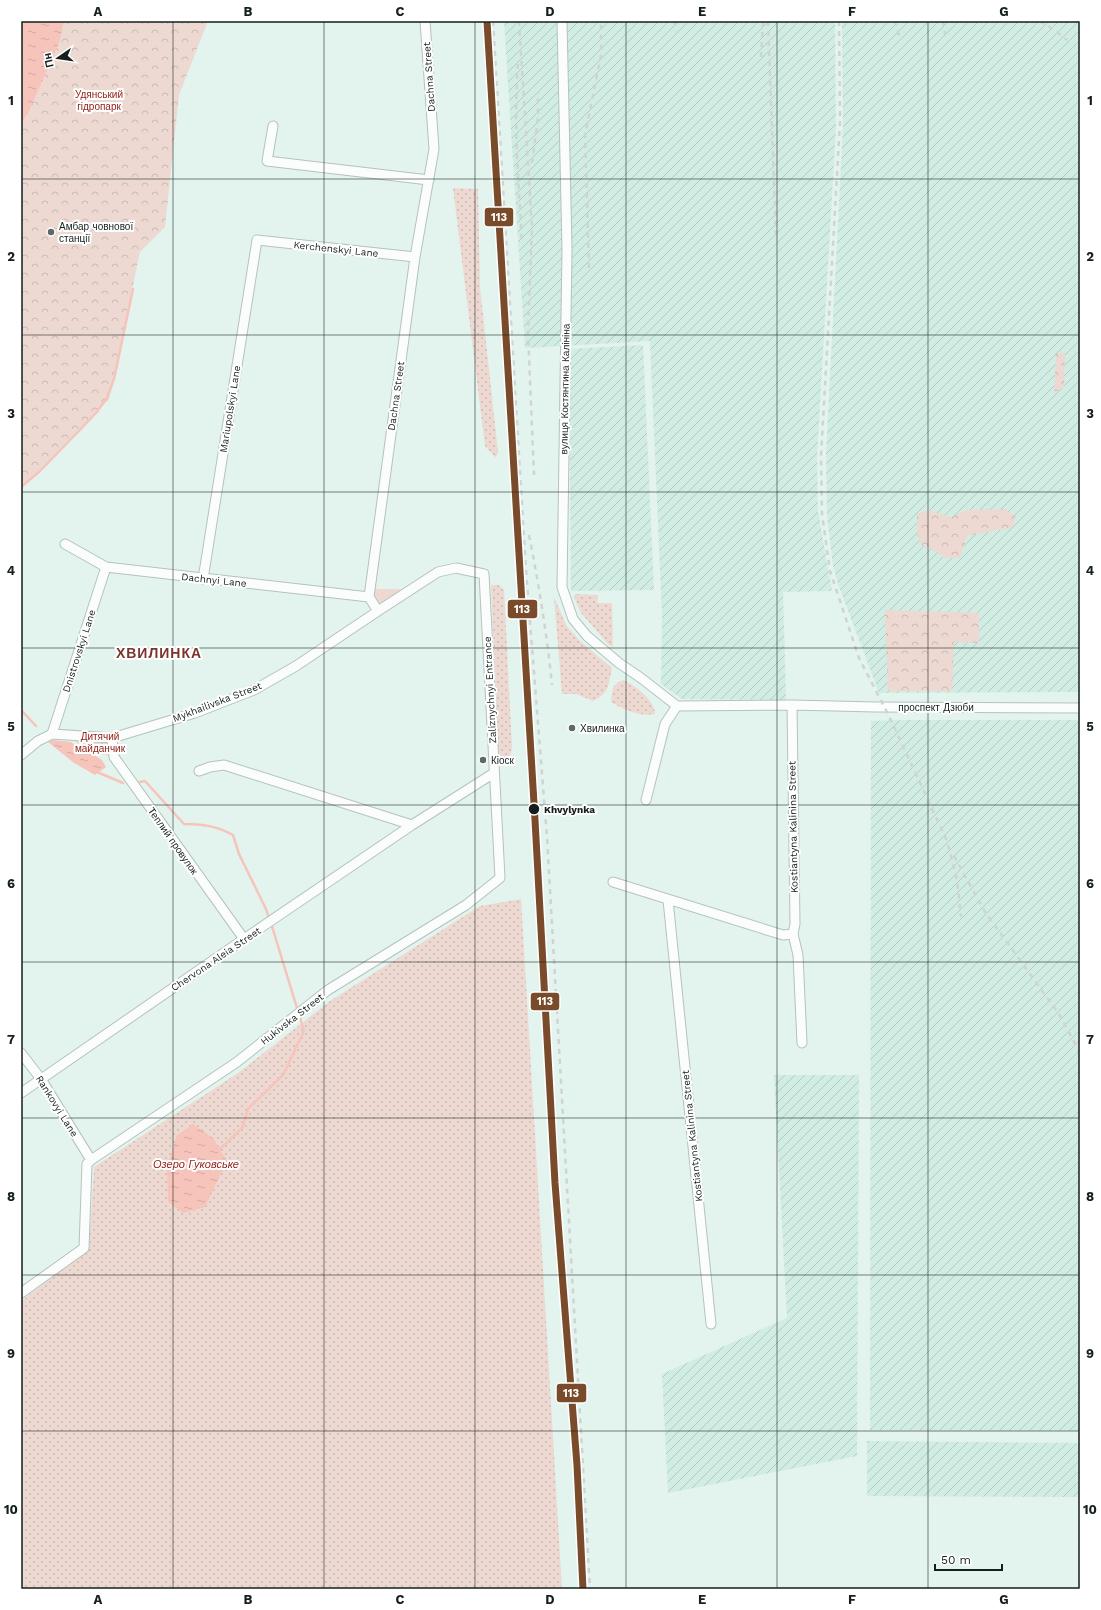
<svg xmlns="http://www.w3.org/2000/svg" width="1101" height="1610" viewBox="0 0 1101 1610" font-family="'Work Sans',sans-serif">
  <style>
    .industrial { fill: url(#industrial-furrows) }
    .grass { fill: url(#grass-dots) }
    .forest { fill: url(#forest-crowns) }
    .pitch { fill: #edd9d2 }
    .water { fill: url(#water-ripples) }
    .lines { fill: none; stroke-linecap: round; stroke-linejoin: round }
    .stream { stroke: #f7c4bb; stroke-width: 2.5 }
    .minor-casing { stroke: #b5c2be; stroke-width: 11 }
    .minor { stroke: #fbfdfc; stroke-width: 9 }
    .rail { stroke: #cfd4d2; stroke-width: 2.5; stroke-dasharray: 5 5; stroke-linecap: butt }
    .rail-1-casing { stroke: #fff; stroke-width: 10 }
    .rail-1 { stroke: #7a4b2a; stroke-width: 7 }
    .grid { fill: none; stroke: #151f1c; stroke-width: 1; stroke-opacity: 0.55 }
    .poi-dot { fill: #5d6966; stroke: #fff; stroke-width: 1.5 }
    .stop-dot { fill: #151f1c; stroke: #fff; stroke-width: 1.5 }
    .labels { text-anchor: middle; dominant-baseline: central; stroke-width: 4; stroke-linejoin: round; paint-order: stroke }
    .street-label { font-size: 10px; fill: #151f1c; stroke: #fff }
    .park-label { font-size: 10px; fill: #91221b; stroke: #fff }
    .poi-label { font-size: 10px; fill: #151f1c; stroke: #fff; text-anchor: start }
    .stop-label { font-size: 10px; font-weight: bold; fill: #151f1c; stroke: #fff; text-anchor: start }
    .water-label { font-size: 11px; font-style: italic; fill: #92231c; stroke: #fff }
    .district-label { font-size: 14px; font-weight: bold; letter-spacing: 1px; fill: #7a342c; stroke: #fff }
    .line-badge { stroke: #fff; stroke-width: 1.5 }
    .badge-label { font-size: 11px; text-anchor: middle; font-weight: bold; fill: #fff }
    .neatline { fill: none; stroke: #151f1c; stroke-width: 1.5 }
    .grid-label { font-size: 13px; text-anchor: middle; font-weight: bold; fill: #151f1c }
  </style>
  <defs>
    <pattern id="industrial-furrows" width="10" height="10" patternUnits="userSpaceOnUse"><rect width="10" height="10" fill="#d1ece3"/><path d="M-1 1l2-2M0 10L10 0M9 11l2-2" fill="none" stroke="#b3cac2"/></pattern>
    <pattern id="grass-dots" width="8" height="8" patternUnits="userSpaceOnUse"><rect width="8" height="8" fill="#edd9d2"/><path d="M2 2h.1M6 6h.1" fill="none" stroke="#cabab4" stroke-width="1.8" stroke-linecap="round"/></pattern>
    <pattern id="forest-crowns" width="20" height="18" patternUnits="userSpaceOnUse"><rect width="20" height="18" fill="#edd9d2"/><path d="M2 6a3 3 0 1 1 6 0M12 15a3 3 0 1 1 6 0" fill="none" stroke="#cabab4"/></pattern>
    <pattern id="water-ripples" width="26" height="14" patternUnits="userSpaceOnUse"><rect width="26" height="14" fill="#f7c4bb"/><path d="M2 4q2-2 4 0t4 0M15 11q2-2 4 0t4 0" fill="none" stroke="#d3a8a0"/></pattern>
  </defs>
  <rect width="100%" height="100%" fill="#e3f3ee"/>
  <path class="industrial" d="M 504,21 L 835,21 L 836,127 L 817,457 L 818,511 L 832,591 L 783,592 L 786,700 L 682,699 L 661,684 L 662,616 L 650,341 L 525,348 Z
    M 842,21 L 1080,21 L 1080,692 L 879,693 L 838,584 L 833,566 L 827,516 L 826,454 L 843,126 Z
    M 643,345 L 654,590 L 571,591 L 569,349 Z
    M 905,720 L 1080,720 L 1080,1431 L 870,1430 L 871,721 Z
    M 774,1075 L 859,1075 L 857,1456 L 668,1493 L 662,1374 L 787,1318 Z
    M 867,1441 L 1080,1443 L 1080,1497 L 867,1496 Z"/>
  <path class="grass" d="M 453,188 L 478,189 L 480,287 L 498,452 L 496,458 L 485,446 Z
    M 491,585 L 499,585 L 504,590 L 512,747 L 510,759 L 499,761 Z
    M 575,594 L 598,595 L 597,603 L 612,603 L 613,647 L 608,644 L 581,613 L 574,597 Z
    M 554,597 L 566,625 L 579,640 L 612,668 C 608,684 611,692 593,701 L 576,694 L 562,694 Z
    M 624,680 C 635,686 655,700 655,714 C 640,717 624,710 611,702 C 613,690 611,684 624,680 Z
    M 521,899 L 562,1589 L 21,1589 L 21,1301 L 89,1249 L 94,1167 L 238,1073 L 330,1001 L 480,906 Z"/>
  <path class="forest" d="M 21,21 L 208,21 L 179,95 L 165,227 L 140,252 L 109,399 L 21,489 Z
    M 1065,353 L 1064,387 L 1054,393 L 1056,354 Z
    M 1005,509 L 1016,517 L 1011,529 L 997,530 L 967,536 L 960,558 L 945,558 L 932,549 L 921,545 L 917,534 L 917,514 L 928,510 L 951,517 L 967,510 Z
    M 885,610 L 979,613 L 979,643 L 954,642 L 952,691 L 888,691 Z
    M 62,729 L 112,732 L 114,757 L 85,750 Z"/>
  <path class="pitch" d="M 375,589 L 401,589 L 385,602 L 379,603 L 374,600 L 373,593 Z"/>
  <path class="water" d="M 21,21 L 64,21 L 59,43 L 29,111 L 21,124 Z
    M 53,740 L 71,742 L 83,751 L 94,755 L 102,760 L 106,767 L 95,775 L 74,763 L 48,742 Z
    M 193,1124 L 213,1138 L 227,1161 L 205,1207 L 183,1213 L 168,1202 L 167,1168 L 177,1135 Z"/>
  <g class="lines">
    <path class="stream" d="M 21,487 L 39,472 L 76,434 L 96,413 L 107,398 L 114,379 L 133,289
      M 21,710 L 36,726
      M 97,772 L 123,783
      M 140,782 L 145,781 L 184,824 C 202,824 217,826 233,835 L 239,854 L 266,909 L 269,919
      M 220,1149 L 242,1128 L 248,1109 L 283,1075 L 304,1031 L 271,923"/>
    <g class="minor-casing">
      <path id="minor" d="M 562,21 L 567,250 L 562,587 L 573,619 L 587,636 L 619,663 L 641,678 L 677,706 L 792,705 L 795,924 L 793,934 L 783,935 L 613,882
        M 273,126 L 267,161 L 429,180
        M 65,544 L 106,567 L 369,597
        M 203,579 L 257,240 L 415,257
        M 378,611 L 369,597 L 415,257 L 434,149 L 425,21
        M 792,705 L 876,707 L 1080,708
        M 52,734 L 106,567
        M 112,738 L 114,757 L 244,939
        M 21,755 L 38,741 L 52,734 L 112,738 L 195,713 L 254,690 L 296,666 L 378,611 L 438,572 L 456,568 L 484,574 L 500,878 L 466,905 L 328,990 L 237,1062 L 91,1160 L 87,1164 L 84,1248 L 21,1293
        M 199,771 L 210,767 L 224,765 L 412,825
        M 646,800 L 665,724 L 677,706
        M 668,900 L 711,1324
        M 793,934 L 798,955 L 802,1043
        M 21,1053 L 41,1079 L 91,1160
        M 21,1093 L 244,939 L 412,825 L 494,773"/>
    </g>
    <use href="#minor" class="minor"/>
    <path class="rail" d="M 493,21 L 526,571 L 547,837 L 590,1589
      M 519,21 L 532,227 L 528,332 L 534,475
      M 674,21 L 677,31
      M 768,21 L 776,237
      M 839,21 L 840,122 L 821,456 L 822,514 L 830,571 L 859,658 L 889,716 L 947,841 L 957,880 L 961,917
      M 895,21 L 899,36
      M 943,21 L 945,35
      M 1040,21 L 1053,29 L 1067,40
      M 761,57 L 763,21
      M 518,64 C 513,124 519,184 522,244
      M 532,163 L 538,118 L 538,92
      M 589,268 L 585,135 L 601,55 L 601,21
      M 529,535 C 539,585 547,635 552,685
      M 954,856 L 985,912 L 1059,1014 L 1080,1053"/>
    <g class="rail-1-casing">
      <path id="rail-1" d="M 487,21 L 535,820 L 555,1183 L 577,1465 L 583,1589"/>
    </g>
    <use href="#rail-1" class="rail-1"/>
  </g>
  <path class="grid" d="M 173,21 L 173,1589M 324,21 L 324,1589M 475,21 L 475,1589M 626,21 L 626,1589M 777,21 L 777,1589M 928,21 L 928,1589M 21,179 L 1080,179M 21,335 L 1080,335M 21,492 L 1080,492M 21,648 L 1080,648M 21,805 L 1080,805M 21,962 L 1080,962M 21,1118 L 1080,1118M 21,1275 L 1080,1275M 21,1431 L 1080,1431"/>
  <g class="poi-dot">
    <circle cx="51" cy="232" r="4"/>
    <circle cx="572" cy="728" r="4"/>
    <circle cx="483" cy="760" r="4"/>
  </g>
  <circle class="stop-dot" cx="534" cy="809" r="6"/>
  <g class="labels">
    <g class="street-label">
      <text transform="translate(429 77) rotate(-94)">Dachna Street</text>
      <text transform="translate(336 249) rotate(6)">Kerchenskyi Lane</text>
      <text transform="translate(565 389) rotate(-89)">вулиця Костянтина Калініна</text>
      <text transform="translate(396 396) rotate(-82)">Dachna Street</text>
      <text transform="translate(230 409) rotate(-81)">Mariupolskyi Lane</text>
      <text transform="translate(214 580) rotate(6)">Dachnyi Lane</text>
      <text transform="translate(79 651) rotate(-72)">Dnistrovskyi Lane</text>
      <text transform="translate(490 690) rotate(-93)">Zaliznychnyi Entrance</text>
      <text transform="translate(217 702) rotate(-21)">Mykhailivska Street</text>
      <text x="936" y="707">проспект Дзюби</text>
      <text transform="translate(793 827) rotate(-91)">Kostiantyna Kalinina Street</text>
      <text transform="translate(173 841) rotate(55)">Теплий провулок</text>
      <text transform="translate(216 959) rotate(-34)">Chervona Aleia Street</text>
      <text transform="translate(292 1019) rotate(-38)">Hukivska Street</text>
      <text transform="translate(57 1106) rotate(58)">Rankovyi Lane</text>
      <text transform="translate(692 1136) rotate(-96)">Kostiantyna Kalinina Street</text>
    </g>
    <g class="park-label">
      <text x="99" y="94">Удянський<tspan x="99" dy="12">гідропарк</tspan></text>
      <text x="100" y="736">Дитячий<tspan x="100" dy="12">майданчик</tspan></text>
    </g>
    <g class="poi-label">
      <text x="59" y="226">Амбар човнової<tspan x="59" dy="12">станції</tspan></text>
      <text x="580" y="728">Хвилинка</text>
      <text x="491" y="760">Кіоск</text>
    </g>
    <g class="stop-label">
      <text x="544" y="809">Khvylynka</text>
    </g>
    <g class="water-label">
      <text x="196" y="1164">Озеро Гуковське</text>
    </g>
    <g class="district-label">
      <text x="159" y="653">ХВИЛИНКА</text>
    </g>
  </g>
  <g class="line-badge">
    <rect x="484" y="207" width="30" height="20" rx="4" fill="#7a4b2a"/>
    <rect x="507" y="599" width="31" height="20" rx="4" fill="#7a4b2a"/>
    <rect x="530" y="992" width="30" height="19" rx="4" fill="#7a4b2a"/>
    <rect x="556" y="1383" width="31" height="20" rx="4" fill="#7a4b2a"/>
  </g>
  <g class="badge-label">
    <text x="499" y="221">113</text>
    <text x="522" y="613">113</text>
    <text x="545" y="1005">113</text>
    <text x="571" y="1397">113</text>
  </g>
  <rect width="1101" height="1610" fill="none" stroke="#ffffff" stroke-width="44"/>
  <g transform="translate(58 58) rotate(257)" stroke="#ffffff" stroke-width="3" paint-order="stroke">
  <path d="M0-3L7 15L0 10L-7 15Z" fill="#151f1c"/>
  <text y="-6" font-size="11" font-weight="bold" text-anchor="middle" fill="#151f1c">Пн</text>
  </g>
  <path d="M935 1564v6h67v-6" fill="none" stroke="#151f1c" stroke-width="2"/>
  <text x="941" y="1564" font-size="12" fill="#151f1c" stroke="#ffffff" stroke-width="3" paint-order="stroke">50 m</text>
  <rect x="22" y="22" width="1057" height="1566" class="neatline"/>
  <g class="grid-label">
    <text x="98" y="16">A</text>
    <text x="248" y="16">B</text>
    <text x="400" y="16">C</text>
    <text x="550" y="16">D</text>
    <text x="702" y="16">E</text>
    <text x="852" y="16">F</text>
    <text x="1004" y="16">G</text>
    <text x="11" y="105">1</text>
    <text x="1090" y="105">1</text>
    <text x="11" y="261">2</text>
    <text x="1090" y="261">2</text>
    <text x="11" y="418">3</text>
    <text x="1090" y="418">3</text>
    <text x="11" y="575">4</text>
    <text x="1090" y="575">4</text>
    <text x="11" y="731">5</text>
    <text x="1090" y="731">5</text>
    <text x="11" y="888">6</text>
    <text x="1090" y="888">6</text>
    <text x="11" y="1044">7</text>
    <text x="1090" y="1044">7</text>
    <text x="11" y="1201">8</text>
    <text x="1090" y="1201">8</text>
    <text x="11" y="1358">9</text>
    <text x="1090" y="1358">9</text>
    <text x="11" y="1514">10</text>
    <text x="1090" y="1514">10</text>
    <text x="98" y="1604">A</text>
    <text x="248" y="1604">B</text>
    <text x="400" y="1604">C</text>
    <text x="550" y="1604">D</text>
    <text x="702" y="1604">E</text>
    <text x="852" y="1604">F</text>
    <text x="1004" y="1604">G</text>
  </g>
</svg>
